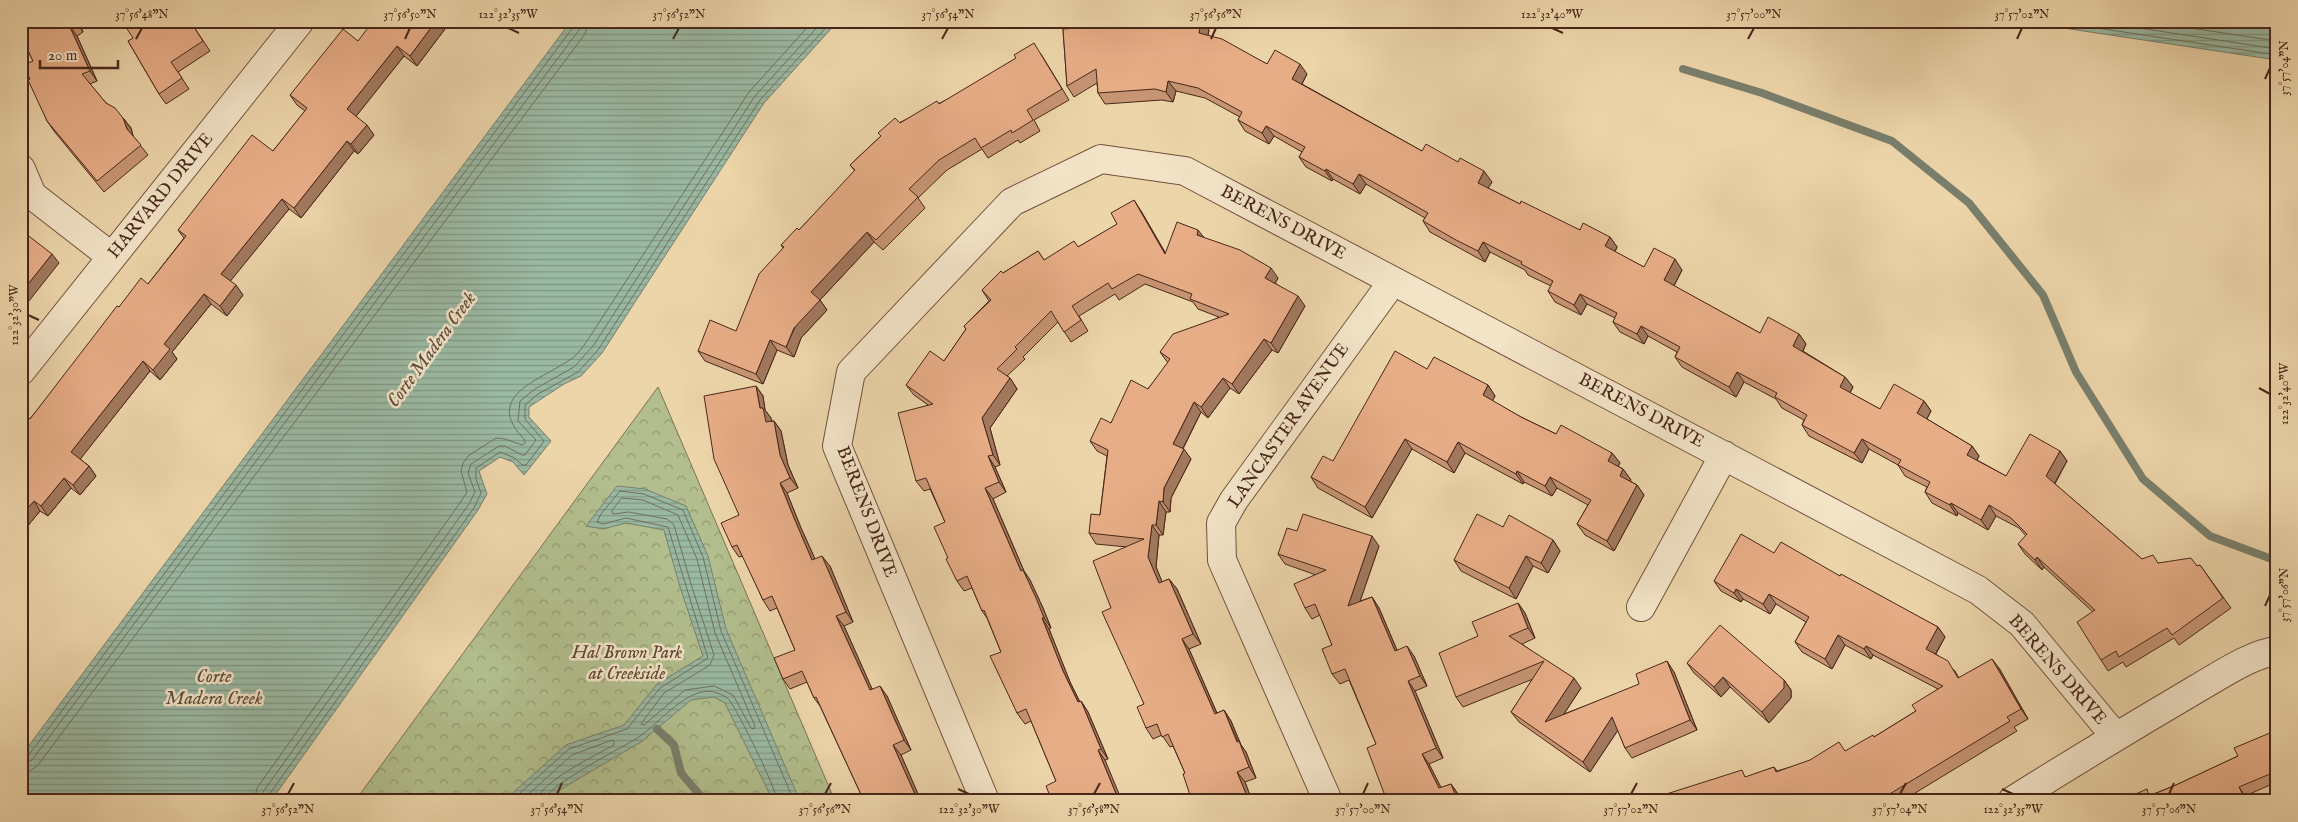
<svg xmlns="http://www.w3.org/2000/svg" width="2298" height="822" viewBox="0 0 2298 822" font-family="'IM FELL English',serif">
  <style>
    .park { fill: url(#park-crowns); stroke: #7d7254 }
    .water { fill: url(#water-rules); stroke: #797f6c }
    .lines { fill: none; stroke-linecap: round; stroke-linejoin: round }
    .shore { stroke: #71705e; stroke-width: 1 }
    .stream { stroke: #797f6c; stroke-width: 8 }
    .minor-casing { stroke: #71523e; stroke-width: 30 }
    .minor { stroke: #f3e4c8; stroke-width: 28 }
    .wall { fill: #c79574; stroke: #48271a }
    .shaded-wall { fill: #a2795e; stroke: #48271a }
    .building { fill: #e7ad87; stroke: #48271a }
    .ticks { fill: none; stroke: #48271a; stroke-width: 2 }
    .labels { text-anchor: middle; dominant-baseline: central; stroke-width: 5; stroke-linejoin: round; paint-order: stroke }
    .street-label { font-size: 18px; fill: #48271a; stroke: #f3e4c8 }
    .park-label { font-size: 18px; font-style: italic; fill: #5d4531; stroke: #f3e4c8 }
    .water-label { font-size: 19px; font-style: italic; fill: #5c4c3c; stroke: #f3e4c8 }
    .neatline { fill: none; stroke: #48271a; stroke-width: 2 }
    .ticks-label { font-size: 12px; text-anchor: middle; fill: #48271a }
  </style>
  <defs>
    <pattern id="park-crowns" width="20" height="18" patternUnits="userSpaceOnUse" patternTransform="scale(1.25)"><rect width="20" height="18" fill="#b2be8d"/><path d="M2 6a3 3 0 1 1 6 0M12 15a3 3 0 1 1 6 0" fill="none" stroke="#939a72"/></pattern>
    <pattern id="water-rules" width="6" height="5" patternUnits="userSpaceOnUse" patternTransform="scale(1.25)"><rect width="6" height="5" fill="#9ab9a3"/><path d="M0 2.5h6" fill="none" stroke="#809684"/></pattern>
  </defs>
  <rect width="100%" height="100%" fill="#edd5aa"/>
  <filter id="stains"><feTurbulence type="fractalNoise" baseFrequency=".004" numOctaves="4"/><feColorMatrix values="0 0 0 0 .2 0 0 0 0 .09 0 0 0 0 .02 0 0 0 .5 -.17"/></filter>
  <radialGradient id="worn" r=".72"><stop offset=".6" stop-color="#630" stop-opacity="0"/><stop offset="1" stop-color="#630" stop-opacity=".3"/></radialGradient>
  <path class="park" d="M 658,387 L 835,801 L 355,801 Z"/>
  <path class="water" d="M 571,21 L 838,21 L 764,103 L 602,353 L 581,376 L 564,384 L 529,407 L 529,417 L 551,441 L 524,475 L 513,462 L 500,457 L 479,471 L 487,494 L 478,510 L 271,801 L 21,801 L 21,756 Z
    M 2017,21 L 2277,21 L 2277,60 L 2030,23 Z
    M 617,486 L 645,489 L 686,506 L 708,556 L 726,629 L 800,801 L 773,801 L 725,703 L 714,697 L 691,700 L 641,742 L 566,786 L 545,801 L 504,801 L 566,745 L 624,725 L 657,684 L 703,656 L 680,587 L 664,530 L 626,523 L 603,529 L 586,526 Z"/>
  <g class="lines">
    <path class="shore" d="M 2050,21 L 2277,55
      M 2093,21 L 2277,49
      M 2144,21 L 2277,41
      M 622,498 L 643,500 L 678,515 L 697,559 L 715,633 L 755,726 L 754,729 L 751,728 L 733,695 L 714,686 L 685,690 L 644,725 L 641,724 L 664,693 L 710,665 L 714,655 L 691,584 L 674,525 L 667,519 L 629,512 L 613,514 L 612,511 Z
      M 21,759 L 28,756 L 574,26 L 575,21
      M 21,765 L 32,760 L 579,30 L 581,21
      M 21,773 L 30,771 L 38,765 L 585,34 L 589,21
      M 254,801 L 257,788 L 462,500 L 467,492 L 461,471 L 463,463 L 468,456 L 496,438 L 505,439 L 522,445 L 525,443 L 525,440 C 482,397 538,381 568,361 C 576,357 582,348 587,341 L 749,92 L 813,21
      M 261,801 L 263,792 L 469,504 L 475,492 L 468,473 L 471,464 L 499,446 L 505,446 L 522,455 L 525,455 L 536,440 L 518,421 L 520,401 L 535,389 L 574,367 L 593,346 L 755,96 L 823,21
      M 267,801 L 268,796 L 474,508 L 481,493 L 476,479 L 476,468 L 500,452 L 515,458 L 522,465 L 526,465 L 544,441 L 525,419 L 525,405 L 538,394 L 578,372 L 598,350 L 760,100 L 832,21
      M 511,801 L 569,749 L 627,729 L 660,688 L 708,658 L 668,527 L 626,518 L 603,524 L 597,522 L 601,514 L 620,491 L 644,494 L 683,510 L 703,557 L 721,631 L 794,801
      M 521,801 L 572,755 L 612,740 L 614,741 L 614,745 C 598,754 538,783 537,801
      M 543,801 C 544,788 619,749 634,740 C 656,728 689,682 717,693 C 721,694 727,697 730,701 C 739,714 776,787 777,801"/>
    <path class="stream" d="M 1683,69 L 1762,93 L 1892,141 L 1969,203 L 2043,295 L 2076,372 L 2143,479 L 2210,536 L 2277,561
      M 657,729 L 674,745 L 681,773 L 699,794 L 701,801"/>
    <g class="minor-casing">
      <path id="minor" d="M 21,169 L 32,195 L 112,257
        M 21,371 L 300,21
        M 1641,607 L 1724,455
        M 985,801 L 837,446 L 851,372 L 1012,202 L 1101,159 L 1185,171 L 1978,590 L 2022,624 L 2115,736
        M 1328,801 L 1222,560 L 1221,523 L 1234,500 L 1393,281
        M 2012,801 C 2074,762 2135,725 2198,688 C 2219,676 2253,653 2277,651"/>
    </g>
    <use href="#minor" class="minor"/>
  </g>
  <path class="wall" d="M 78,21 L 83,32 L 77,36 L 97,81 L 90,84 L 106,103 L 123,118 L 131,128 L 133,136 L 148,155 L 104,192 L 54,131 L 47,121 L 30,79 L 33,61 L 21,36 Z
    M 190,21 L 210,51 L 178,72 L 189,89 L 166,104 L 159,94 L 128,41 Z
    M 451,21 L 417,66 L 404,56 L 356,116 L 374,135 L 358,154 L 354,151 L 301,218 L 289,209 L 230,281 L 243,295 L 227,316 L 211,304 L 172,352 L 177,359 L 160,380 L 150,371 L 80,459 L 89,466 L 96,476 L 80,495 L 71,488 L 48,516 L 40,511 L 21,534 L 30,419 L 119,307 L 148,284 L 184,238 L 178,230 L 273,151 L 305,111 L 297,105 L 290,95 L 358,41 Z
    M 1063,29 L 1209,30 L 1208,35 L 1267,64 L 1307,74 L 1302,84 L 1422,151 L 1492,182 L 1488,188 L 1520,204 L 1580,230 L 1610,237 L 1617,247 L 1615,252 L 1644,267 L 1682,270 L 1674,286 L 1760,333 L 1799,334 L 1806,344 L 1803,351 L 1845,377 L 1853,387 L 1850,393 L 1880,409 L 1924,401 L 1931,411 L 1927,419 L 1972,446 L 1979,456 L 1977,460 L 2006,476 L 2060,451 L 2067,461 L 2055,484 L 2142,559 L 2158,563 L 2197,566 L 2200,565 L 2231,608 L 2179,645 L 2174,638 L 2126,667 L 2123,662 L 2108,671 L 2101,660 L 2093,612 L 2044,567 L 2042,570 L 2025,554 L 2018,544 L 2026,536 L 2019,528 L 1996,516 L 1988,530 L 1958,513 L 1957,516 L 1932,503 L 1925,492 L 1927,487 L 1905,476 L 1898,465 L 1869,449 L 1862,463 L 1809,436 L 1802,425 L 1804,420 L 1782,408 L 1776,399 L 1744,382 L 1736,397 L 1682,367 L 1675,357 L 1677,352 L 1648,336 L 1644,344 L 1620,332 L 1613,322 L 1615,318 L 1587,304 L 1581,315 L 1555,302 L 1548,291 L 1551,286 L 1528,275 L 1525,270 L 1490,252 L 1485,262 L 1430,232 L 1423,221 L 1425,218 L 1366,184 L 1360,194 L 1333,179 L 1332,181 L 1306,167 L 1299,157 L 1302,152 L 1274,136 L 1269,144 L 1245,131 L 1238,120 L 1240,117 L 1205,98 L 1176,91 L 1173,102 L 1162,100 L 1105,104 L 1098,93 L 1097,83 L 1074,97 L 1067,86 Z
    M 1041,54 L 1069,100 L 1034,120 L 1040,131 L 1020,143 L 1018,140 L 988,158 L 982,149 L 947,170 L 918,198 L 925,208 L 883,250 L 874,242 L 820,300 L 827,310 L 801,338 L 794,357 L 777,350 L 763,384 L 705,361 L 698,351 L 736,331 L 783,248 L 781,245 L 799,230 L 855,171 L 850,165 L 881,136 L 878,133 Z
    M 1141,211 L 1165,253 L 1204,238 L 1278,278 L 1275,283 L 1305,306 L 1278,353 L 1272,350 L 1239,394 L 1230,388 L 1208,418 L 1201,412 L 1183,449 L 1191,459 L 1171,498 L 1170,512 L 1166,512 L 1163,535 L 1159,535 L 1156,567 L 1162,582 L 1169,579 L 1177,589 L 1201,644 L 1189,649 L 1217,713 L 1224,710 L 1231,721 L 1241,745 L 1246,752 L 1256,778 L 1245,782 L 1252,801 L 1192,801 L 1185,773 L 1173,746 L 1170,747 L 1162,735 L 1153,739 L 1146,728 L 1144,704 L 1111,608 L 1127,547 L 1096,544 L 1089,533 L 1100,515 L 1107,456 L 1097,451 L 1090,441 L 1148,389 L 1168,363 L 1160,352 L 1219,317 L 1198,309 L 1193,302 L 1145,284 L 1119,300 L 1115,294 L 1079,316 L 1088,331 L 1071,342 L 1058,322 L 1023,357 L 1025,359 L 1007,376 L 1010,378 L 1017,389 L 990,428 L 1000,465 L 995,467 L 1006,492 L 993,499 L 1024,571 L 1030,580 L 1043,608 L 1051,628 L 1049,629 L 1070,682 L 1080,702 L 1081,701 L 1088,712 L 1108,759 L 1056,781 L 1031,721 L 1025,724 L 1017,713 L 1001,652 L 987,618 L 982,611 L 972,588 L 964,591 L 957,581 L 948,558 L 945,522 L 930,489 L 924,491 L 916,481 L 928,405 L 914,395 L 906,385 L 944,361 L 966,329 L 964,326 L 989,301 L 982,290 L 1003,273 L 1038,251 L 1044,260 L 1078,247 Z
    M 1427,369 L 1488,385 L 1495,396 L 1492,401 L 1521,417 L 1556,434 L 1612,453 L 1620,463 L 1618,466 L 1623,469 L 1631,480 L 1630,481 L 1637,485 L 1644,495 L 1614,551 L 1585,535 L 1577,524 L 1588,505 L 1557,488 L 1552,496 L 1524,482 L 1523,484 L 1465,453 L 1454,473 L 1412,449 L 1372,518 L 1318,488 L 1311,477 L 1333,461 Z
    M 756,386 L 763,396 L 765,410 L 771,418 L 771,421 L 774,421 L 781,431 L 788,465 L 798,488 L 787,493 L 801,528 L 815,559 L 830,566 L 853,622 L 844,626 L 872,689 L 887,696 L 901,728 L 911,750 L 901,755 L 921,801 L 864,801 L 820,706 L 814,698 L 807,682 L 790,689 L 783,679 L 795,650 L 777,608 L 770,611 L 763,600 L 743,556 L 739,557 L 732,547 L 739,515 Z
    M 1503,527 L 1553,540 L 1560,551 L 1548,573 L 1533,566 L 1516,599 L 1461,571 L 1454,560 Z
    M 1297,531 L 1379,546 L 1360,601 L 1372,597 L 1379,608 L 1397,650 L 1414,656 L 1427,686 L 1415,691 L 1443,758 L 1429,764 L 1441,788 L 1451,784 L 1458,794 L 1461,801 L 1387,801 L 1376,744 L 1349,680 L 1340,684 L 1332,674 L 1332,645 L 1320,615 L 1312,619 L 1305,608 L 1316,575 L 1285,564 L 1278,554 Z
    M 1774,553 L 1840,576 L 1938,627 L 1945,637 L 1936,654 L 1955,671 L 1959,678 L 1999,668 L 2028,719 L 2014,727 L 2017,731 L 1902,801 L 1658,801 L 1747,777 L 1774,767 L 1777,771 L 1846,751 L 1874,737 L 1916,711 L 1938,689 L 1873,655 L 1871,659 L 1845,645 L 1832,669 L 1802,652 L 1795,642 L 1806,622 L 1776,604 L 1770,614 L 1743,599 L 1741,602 L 1721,591 L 1714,581 Z
    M 1518,603 L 1525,613 L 1535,638 L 1522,644 L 1581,688 L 1564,714 L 1674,672 L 1697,730 L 1632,758 L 1625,748 L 1618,730 L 1590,772 L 1519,722 L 1511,712 L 1533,679 L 1463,707 L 1456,697 L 1478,636 Z
    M 1687,663 L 1784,680 L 1791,690 L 1791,698 L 1769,723 L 1730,687 L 1721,697 L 1694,673 Z
    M 2277,730 L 2277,782 L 2245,796 L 2248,801 L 2120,801 L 2151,795 L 2176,785 L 2238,756 Z"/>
  <path class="shaded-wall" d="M 76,21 L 78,21 L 83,32 Z
    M 436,21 L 451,21 L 417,66 L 410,56 Z
    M 1201,21 L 1203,21 L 1209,30 L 1206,43 L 1199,33 Z
    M 69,25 L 77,36 L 97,81 L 90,71 Z
    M 397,46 L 404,56 L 354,119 L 347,109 Z
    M 1300,64 L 1307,74 L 1299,89 L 1292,79 Z
    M 1168,81 L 1176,91 L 1173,102 L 1166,92 Z
    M 123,118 L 131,128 L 134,139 L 127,129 Z
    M 367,125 L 374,135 L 358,154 L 351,144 Z
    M 1266,126 L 1274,136 L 1269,144 L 1262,133 Z
    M 347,141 L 354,151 L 301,218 L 294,208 Z
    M 1326,169 L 1333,179 L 1332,181 L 1325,171 Z
    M 1484,171 L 1492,182 L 1485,193 L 1478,183 Z
    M 1359,174 L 1366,184 L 1360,194 L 1353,184 Z
    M 282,199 L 289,209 L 228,284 L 221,274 Z
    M 1134,200 L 1141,211 L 1172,264 L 1165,254 Z
    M 1198,230 L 1206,240 L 1197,235 Z
    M 867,232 L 874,242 L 820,300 L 827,310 L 801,338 L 794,357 L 786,347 L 811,292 Z
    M 1610,237 L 1617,247 L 1612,257 L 1605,246 Z
    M 1483,242 L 1490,252 L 1485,262 L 1478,251 Z
    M 52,254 L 59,263 L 21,311 L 21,293 Z
    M 1675,259 L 1682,270 L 1671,291 L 1664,280 Z
    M 1271,268 L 1278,278 L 1273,288 L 1265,278 Z
    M 236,285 L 243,295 L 227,316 L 220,306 Z
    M 204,294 L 211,304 L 172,352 L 177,359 L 160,380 L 153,370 L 164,344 Z
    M 1580,294 L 1587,304 L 1581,315 L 1574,305 Z
    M 1298,296 L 1305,306 L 1278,353 L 1271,343 Z
    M 1641,326 L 1648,336 L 1644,344 L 1637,334 Z
    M 1799,334 L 1806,344 L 1800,356 L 1793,346 Z
    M 1264,339 L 1272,350 L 1239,394 L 1232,384 Z
    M 770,340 L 777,350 L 763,384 L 756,374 Z
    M 143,361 L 150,371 L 78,462 L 71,452 Z
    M 1737,372 L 1744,382 L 1736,397 L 1729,387 Z
    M 1845,377 L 1853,387 L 1847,398 L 1840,387 Z
    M 1010,378 L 1017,389 L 990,428 L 1000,465 L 993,455 L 982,418 Z
    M 1223,378 L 1230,388 L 1208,418 L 1201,407 Z
    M 1488,385 L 1495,396 L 1490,406 L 1483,395 Z
    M 756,386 L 763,396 L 765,410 L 771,418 L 773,433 L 766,422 L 760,408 Z
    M 1924,401 L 1931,411 L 1924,424 L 1917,413 Z
    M 1194,402 L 1201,412 L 1180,454 L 1173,444 Z
    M 774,421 L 781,431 L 788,465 L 798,488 L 790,478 L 780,455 Z
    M 1405,439 L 1412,449 L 1372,518 L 1365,507 Z
    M 1862,439 L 1869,449 L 1862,463 L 1854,453 Z
    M 1458,442 L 1465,453 L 1454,473 L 1447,462 Z
    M 1972,446 L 1979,456 L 1974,465 L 1967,455 Z
    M 1184,449 L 1191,459 L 1171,498 L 1170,512 L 1163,502 L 1164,488 Z
    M 2060,451 L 2067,461 L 2053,486 L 2046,476 Z
    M 1612,453 L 1620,463 L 1615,471 L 1608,461 Z
    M 988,456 L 995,467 L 1006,492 L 999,482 Z
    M 89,466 L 96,476 L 80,495 L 73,485 Z
    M 1623,469 L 1631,480 L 1627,486 L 1620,476 Z
    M 1517,471 L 1524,482 L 1523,484 L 1516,474 Z
    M 1550,477 L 1557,488 L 1552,496 L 1545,486 Z
    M 64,478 L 71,488 L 48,516 L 41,506 Z
    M 780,483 L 787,493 L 801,528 L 820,570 L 812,560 L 794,518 Z
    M 1637,485 L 1644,495 L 1614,551 L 1607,541 Z
    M 985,488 L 993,499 L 1024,571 L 1030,580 L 1043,608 L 1051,628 L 1044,618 L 1021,571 Z
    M 34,501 L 40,511 L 21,534 L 21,516 Z
    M 1159,501 L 1166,512 L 1163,535 L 1156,525 Z
    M 1951,503 L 1958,513 L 1957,516 L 1950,505 Z
    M 1989,505 L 1996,516 L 1988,530 L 1981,520 Z
    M 1152,525 L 1159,535 L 1156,567 L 1167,594 L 1159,583 L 1148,557 Z
    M 1372,536 L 1379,546 L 1355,616 L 1348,606 Z
    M 1553,540 L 1560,551 L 1548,573 L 1541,563 Z
    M 822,556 L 830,566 L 853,622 L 846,612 Z
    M 1526,556 L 1533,566 L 1516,599 L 1509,588 Z
    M 2037,557 L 2044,567 L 2042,570 L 2035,560 Z
    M 1169,579 L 1177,589 L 1201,644 L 1193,634 Z
    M 1736,589 L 1743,599 L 1741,602 L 1734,593 Z
    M 1769,594 L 1776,604 L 1770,614 L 1763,604 Z
    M 1372,597 L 1379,608 L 1402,662 L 1395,651 Z
    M 1518,603 L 1525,613 L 1535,638 L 1528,628 Z
    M 836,616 L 844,626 L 877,700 L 870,690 Z
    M 1042,618 L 1049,629 L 1070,682 L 1085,713 L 1078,702 L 1063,671 Z
    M 1938,627 L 1945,637 L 1933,658 L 1926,649 Z
    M 1838,635 L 1845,645 L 1832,669 L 1825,659 Z
    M 1182,639 L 1189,649 L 1222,725 L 1215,714 Z
    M 1407,646 L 1414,656 L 1427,686 L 1420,676 Z
    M 1866,646 L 1873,655 L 1871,659 L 1864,649 Z
    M 1992,659 L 1999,668 L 2028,719 L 2021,709 Z
    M 1667,661 L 1674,672 L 1697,730 L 1690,720 Z
    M 1723,677 L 1730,687 L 1721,697 L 1714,687 Z
    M 1574,678 L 1581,688 L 1552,732 L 1545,722 Z
    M 1784,680 L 1791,690 L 1791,698 L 1769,723 L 1762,712 Z
    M 1408,681 L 1415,691 L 1443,758 L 1436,748 Z
    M 880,686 L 887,696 L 911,750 L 904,740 Z
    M 1081,701 L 1088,712 L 1108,759 L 1101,749 Z
    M 1224,710 L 1231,721 L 1241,745 L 1246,752 L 1256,778 L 1249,767 Z
    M 1612,717 L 1620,727 L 1590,772 L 1583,762 Z
    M 893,745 L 901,755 L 921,801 L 918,801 Z
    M 1098,750 L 1105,760 L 1122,801 L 1119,801 Z
    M 1422,754 L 1429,764 L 1447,799 L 1439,788 Z
    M 1237,772 L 1245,782 L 1252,801 L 1249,801 Z
    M 1451,784 L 1458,794 L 1461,801 L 1458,801 Z
    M 2239,787 L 2245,796 L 2248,801 L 2246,801 Z"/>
  <path class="building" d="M 21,21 L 76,21 L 76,22 L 69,25 L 90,71 L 82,74 L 106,103 L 115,108 L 123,118 L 127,129 L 141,145 L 97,181 L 47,121 L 28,80 L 30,79 L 23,65 L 33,61 L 21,36 Z
    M 122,21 L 190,21 L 203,41 L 171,62 L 182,78 L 159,94 L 128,41 L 133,38 Z
    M 373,21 L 436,21 L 410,56 L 397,46 L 347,109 L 367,125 L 351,144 L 347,141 L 294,208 L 282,199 L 221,274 L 236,285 L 220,306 L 204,294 L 164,344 L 170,349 L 153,370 L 143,361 L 71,452 L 89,466 L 73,485 L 64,478 L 41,506 L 34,501 L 21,516 L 21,426 L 28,417 L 30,419 L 117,306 L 119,307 L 141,278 L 148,284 L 186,236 L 178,230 L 252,135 L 273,151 L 307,108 L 290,95 L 343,29 L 358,41 Z
    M 1102,21 L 1201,21 L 1199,33 L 1222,39 L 1267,64 L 1275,50 L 1300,64 L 1292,79 L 1422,151 L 1426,144 L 1458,162 L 1460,158 L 1484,171 L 1478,183 L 1520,204 L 1521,201 L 1580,230 L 1583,223 L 1610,237 L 1605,246 L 1644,267 L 1654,248 L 1675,259 L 1664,280 L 1760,333 L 1768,317 L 1799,334 L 1793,346 L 1845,377 L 1840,387 L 1880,409 L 1894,384 L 1924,401 L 1917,413 L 1972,446 L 1967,455 L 2006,476 L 2030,434 L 2060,451 L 2046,476 L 2142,559 L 2153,555 L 2158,563 L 2191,558 L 2197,566 L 2200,565 L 2223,598 L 2172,635 L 2167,628 L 2119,657 L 2116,651 L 2101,660 L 2077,622 L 2095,610 L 2037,557 L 2035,560 L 2018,544 L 2027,534 L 2011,518 L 1989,505 L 1981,520 L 1951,503 L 1950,505 L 1925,492 L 1930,482 L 1898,465 L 1901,460 L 1862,439 L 1854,453 L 1802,425 L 1807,415 L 1775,397 L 1777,393 L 1737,372 L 1729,387 L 1675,357 L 1680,347 L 1641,326 L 1637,334 L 1613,322 L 1617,313 L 1580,294 L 1574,305 L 1548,291 L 1553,281 L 1521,264 L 1522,262 L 1483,242 L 1478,251 L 1456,240 L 1423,221 L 1428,213 L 1359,174 L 1353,184 L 1326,169 L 1325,171 L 1299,157 L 1305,147 L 1266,126 L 1262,133 L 1238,120 L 1242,112 L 1198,88 L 1168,81 L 1166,92 L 1155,89 L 1098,93 L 1096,69 L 1067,86 L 1063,29 L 1102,26 Z
    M 1034,43 L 1062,89 L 1027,110 L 1033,120 L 1012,133 L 1011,130 L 981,148 L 975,138 L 939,160 L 909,189 L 918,197 L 876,240 L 867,232 L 811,292 L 820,300 L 794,328 L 786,347 L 770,340 L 756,374 L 698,351 L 710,320 L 736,331 L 759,274 L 784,247 L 781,245 L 797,228 L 799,230 L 855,170 L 850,165 L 881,136 L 878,133 L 895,118 L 900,123 L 937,101 L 939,104 L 1016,58 L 1014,55 Z
    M 1134,200 L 1165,254 L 1177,222 L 1198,230 L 1197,235 L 1240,250 L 1271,268 L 1265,278 L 1298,296 L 1271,343 L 1264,339 L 1232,384 L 1223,378 L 1201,407 L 1194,402 L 1173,444 L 1184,449 L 1164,488 L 1163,502 L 1159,501 L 1156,525 L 1152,525 L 1148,557 L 1159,583 L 1169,579 L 1193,634 L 1182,639 L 1215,714 L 1224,710 L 1237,742 L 1239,741 L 1249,767 L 1237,772 L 1249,801 L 1192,801 L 1183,774 L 1185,773 L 1168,734 L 1162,737 L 1157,724 L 1146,728 L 1137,707 L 1144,704 L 1102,612 L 1111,608 L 1093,561 L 1144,539 L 1089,533 L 1091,514 L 1100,515 L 1108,450 L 1090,441 L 1101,418 L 1111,423 L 1131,380 L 1148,389 L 1170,359 L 1160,352 L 1173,334 L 1229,314 L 1190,299 L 1192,294 L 1138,274 L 1112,289 L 1108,283 L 1072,306 L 1081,320 L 1064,332 L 1051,311 L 1015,347 L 1017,349 L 997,369 L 1010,378 L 982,418 L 993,455 L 988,456 L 999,482 L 985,488 L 1021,571 L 1023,570 L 1036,598 L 1044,618 L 1042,618 L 1063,671 L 1078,702 L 1081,701 L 1101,749 L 1098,750 L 1119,801 L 1052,801 L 1046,786 L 1056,781 L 1026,709 L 1017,713 L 990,656 L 1001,652 L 984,610 L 982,611 L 967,576 L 957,581 L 946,559 L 948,558 L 934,527 L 945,522 L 926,478 L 916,481 L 898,413 L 933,404 L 906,385 L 930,351 L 944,361 L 966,329 L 964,326 L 991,300 L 982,290 L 1001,271 L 1003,273 L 1038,251 L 1044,260 L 1074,241 L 1078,247 L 1117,224 L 1111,213 Z
    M 21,230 L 52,254 L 21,293 Z
    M 1395,351 L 1427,369 L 1434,357 L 1488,385 L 1483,395 L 1521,417 L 1556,434 L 1561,425 L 1612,453 L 1608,461 L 1623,469 L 1620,476 L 1637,485 L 1607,541 L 1577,524 L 1591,500 L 1550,477 L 1545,486 L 1517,471 L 1516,474 L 1458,442 L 1447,462 L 1405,439 L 1365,507 L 1311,477 L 1323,456 L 1333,461 Z
    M 756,386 L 760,408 L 763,408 L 766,422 L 774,421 L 780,455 L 790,478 L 780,483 L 794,518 L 812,560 L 822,556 L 846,612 L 836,616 L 870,690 L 880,686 L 894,718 L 904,740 L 893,745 L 918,801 L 864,801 L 816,697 L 814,698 L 802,671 L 783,679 L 774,658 L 795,650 L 772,596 L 763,600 L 737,545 L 732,547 L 721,523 L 739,515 L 714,459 L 704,396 Z
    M 1303,514 L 1372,536 L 1348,606 L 1372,597 L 1395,651 L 1407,646 L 1420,676 L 1408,681 L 1436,748 L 1422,754 L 1439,788 L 1451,784 L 1458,801 L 1406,801 L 1406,799 L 1401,801 L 1387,801 L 1367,748 L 1376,744 L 1345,669 L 1332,674 L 1322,649 L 1332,645 L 1315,604 L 1305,608 L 1294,584 L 1326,570 L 1278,554 L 1287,528 L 1297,531 Z
    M 1477,514 L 1503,527 L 1509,515 L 1553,540 L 1541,563 L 1526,556 L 1509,588 L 1454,560 Z
    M 1741,534 L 1774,553 L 1781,542 L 1840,576 L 1841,574 L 1938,627 L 1926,649 L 1948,661 L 1958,678 L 1992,659 L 2021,709 L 2007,717 L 2010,721 L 1888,795 L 1892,800 L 1891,801 L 1658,801 L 1657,797 L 1742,770 L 1745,777 L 1774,767 L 1776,772 L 1810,760 L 1839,742 L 1845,751 L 1873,735 L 1874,737 L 1916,711 L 1912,705 L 1943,686 L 1866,646 L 1864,649 L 1838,635 L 1825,659 L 1795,642 L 1809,617 L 1769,594 L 1763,604 L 1736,589 L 1734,593 L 1714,581 Z
    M 1518,603 L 1528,628 L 1509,636 L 1574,678 L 1545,722 L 1639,684 L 1636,674 L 1667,661 L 1690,720 L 1625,748 L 1612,717 L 1583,762 L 1511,712 L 1544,661 L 1456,697 L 1439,653 L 1478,636 L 1472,622 Z
    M 1720,625 L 1784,680 L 1784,688 L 1762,712 L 1723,677 L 1714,687 L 1687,663 Z
    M 2277,730 L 2277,771 L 2239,787 L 2246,801 L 2120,801 L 2147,789 L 2149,796 L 2176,785 L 2238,756 L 2234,748 Z"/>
  <path class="ticks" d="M 508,28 L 519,33M 1552,28 L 1563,33M 136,39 L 142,28M 405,39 L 410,28M 673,39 L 679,28M 942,39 L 948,28M 1211,39 L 1216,28M 1748,39 L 1754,28M 2017,39 L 2022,28M 2265,79 L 2270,68M 28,315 L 39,320M 2259,388 L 2270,394M 2265,606 L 2270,595M 958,789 L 969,794M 2002,789 L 2013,794M 288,794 L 294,783M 557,794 L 562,783M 825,794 L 831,783M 1094,794 L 1100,783M 1363,794 L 1368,783M 1631,794 L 1637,783M 1900,794 L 1906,783M 2169,794 L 2174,783"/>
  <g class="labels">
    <g class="street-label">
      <text transform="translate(161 196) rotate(-51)">HARVARD DRIVE</text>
      <text transform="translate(1283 223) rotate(28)">BERENS DRIVE</text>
      <text transform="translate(1641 411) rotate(28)">BERENS DRIVE</text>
      <text transform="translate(1289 426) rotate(-55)">LANCASTER AVENUE</text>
      <text transform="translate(866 512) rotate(69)">BERENS DRIVE</text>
      <text transform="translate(2057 670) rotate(49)">BERENS DRIVE</text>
    </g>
    <g class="park-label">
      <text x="627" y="653">Hal Brown Park<tspan x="627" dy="21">at Creekside</tspan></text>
    </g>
    <g class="water-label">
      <text transform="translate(432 350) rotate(-54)">Corte Madera Creek</text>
      <text x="214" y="677">Corte<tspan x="214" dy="22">Madera Creek</tspan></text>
    </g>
  </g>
  <rect width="2298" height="822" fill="none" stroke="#edd5aa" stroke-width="55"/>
  <path d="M40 60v8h78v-8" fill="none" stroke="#48271a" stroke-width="2.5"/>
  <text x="48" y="60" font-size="15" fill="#48271a" stroke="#f3e4c8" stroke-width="4" paint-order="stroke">20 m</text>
  <rect x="28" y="28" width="2242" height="766" class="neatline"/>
  <g class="ticks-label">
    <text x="142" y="18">37°56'48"N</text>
    <text x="410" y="18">37°56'50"N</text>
    <text x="508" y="18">122°32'35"W</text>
    <text x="679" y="18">37°56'52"N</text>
    <text x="948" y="18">37°56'54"N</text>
    <text x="1216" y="18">37°56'56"N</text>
    <text x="1552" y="18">122°32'40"W</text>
    <text x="1754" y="18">37°57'00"N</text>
    <text x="2022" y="18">37°57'02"N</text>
    <text transform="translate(2284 68) rotate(-90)" y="4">37°57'04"N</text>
    <text transform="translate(14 315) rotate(-90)" y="4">122°32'30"W</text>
    <text transform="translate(2284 394) rotate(-90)" y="4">122°32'40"W</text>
    <text transform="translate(2284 595) rotate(-90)" y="4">37°57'06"N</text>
    <text x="288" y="813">37°56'52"N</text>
    <text x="557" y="813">37°56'54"N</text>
    <text x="825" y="813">37°56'56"N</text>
    <text x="969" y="813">122°32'30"W</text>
    <text x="1094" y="813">37°56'58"N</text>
    <text x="1363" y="813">37°57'00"N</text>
    <text x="1631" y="813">37°57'02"N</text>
    <text x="1900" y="813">37°57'04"N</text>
    <text x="2013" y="813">122°32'35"W</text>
    <text x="2169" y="813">37°57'06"N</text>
  </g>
  <rect width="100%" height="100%" filter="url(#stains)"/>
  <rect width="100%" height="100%" fill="url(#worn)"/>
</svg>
